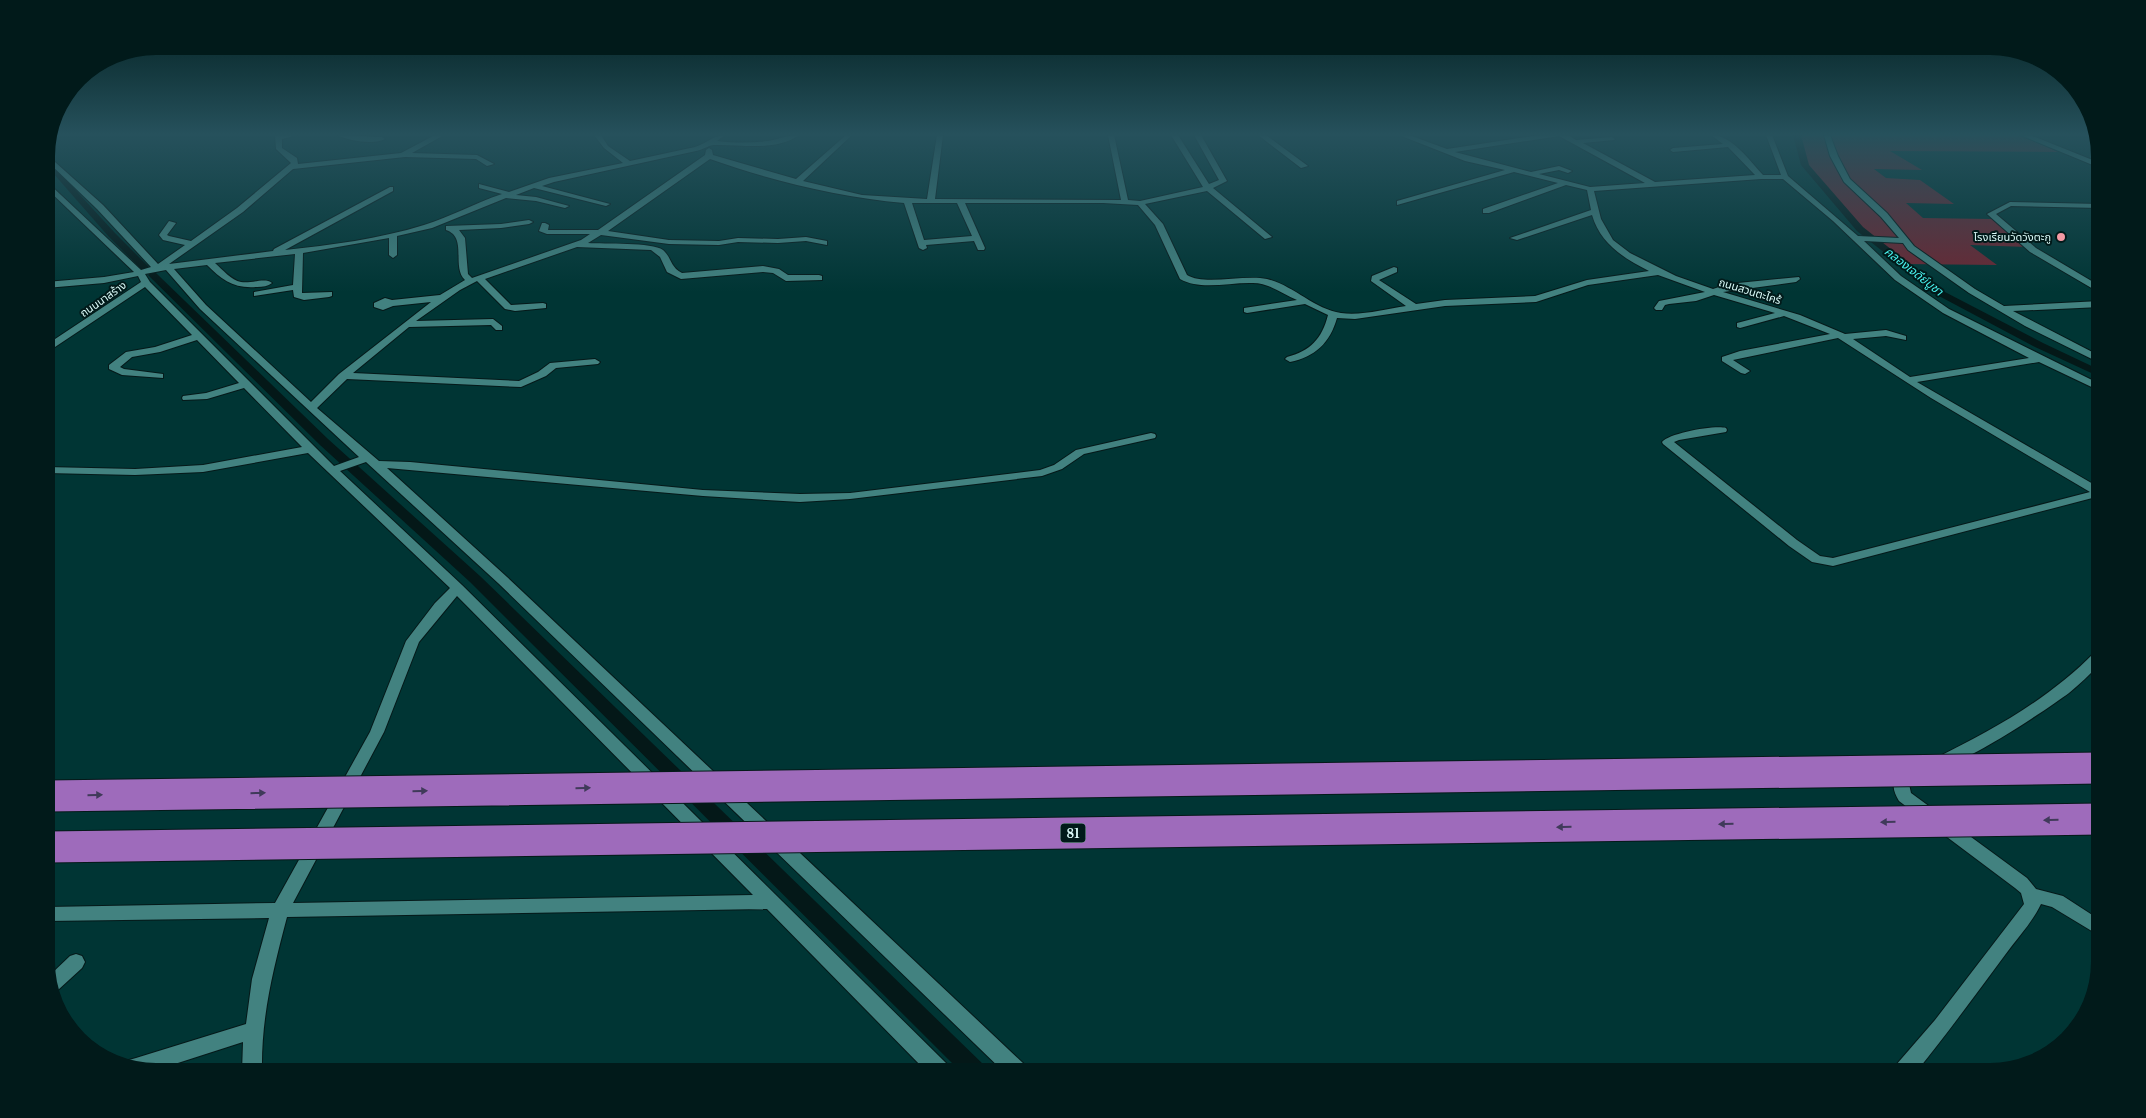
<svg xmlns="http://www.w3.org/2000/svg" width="2146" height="1118" viewBox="0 0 2146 1118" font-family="'Libre Baskerville','Noto Sans Thai',serif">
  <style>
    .green { fill: #6d2632 }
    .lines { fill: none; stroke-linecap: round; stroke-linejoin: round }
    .canal { fill: #041818; fill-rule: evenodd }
    .minor-casing { stroke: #051919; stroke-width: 2 }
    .minor { fill: #428280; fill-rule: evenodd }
    .motorway-bridge-casing { stroke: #051919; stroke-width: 33; stroke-linecap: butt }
    .motorway-bridge { stroke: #9e6bbb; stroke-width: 31 }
    .oneway { fill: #403a5a }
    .poi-dot { fill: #f49aa4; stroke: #011a1a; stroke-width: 2 }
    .labels { text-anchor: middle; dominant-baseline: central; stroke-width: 4; stroke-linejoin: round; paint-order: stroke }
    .far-poi-label { font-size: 11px; fill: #ddfdfb; stroke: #011a1a; text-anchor: end }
    .far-street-label { font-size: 11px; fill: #ddfdfb; stroke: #011a1a }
    .far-water-label { font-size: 12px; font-style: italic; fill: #48f3ef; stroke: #011a1a }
    .shield { fill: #011a1a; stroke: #9bb9b8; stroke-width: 1 }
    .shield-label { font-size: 12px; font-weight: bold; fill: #ddfdfb }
  </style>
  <rect width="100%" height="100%" fill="#003534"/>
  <path class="green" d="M 1797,135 L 2020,135 L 2058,152 L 1890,151 L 1922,170 L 1874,169 L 1886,178 L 1920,180 L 1954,204 L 1906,203 L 1923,218 L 1992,219 L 2028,247 L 1970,245 L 1997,265 L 1905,264 L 1860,229 L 1819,181 L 1805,165 Z"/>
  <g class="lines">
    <path class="canal" d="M 1793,135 L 1801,135 L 1809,165 L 1863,227 L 1945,292 L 2043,343 L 2100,370 L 2100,377 L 2035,347 L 1939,296 L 1857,231 L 1801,165 Z
      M 46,158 L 115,233 L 148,266 L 148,270 L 142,270 L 109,237 L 46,165 Z
      M 153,272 L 156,273 L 328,439 L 480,576 L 984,1065 L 987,1072 L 961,1072 L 470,582 L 320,445 L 150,277 L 148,275 Z"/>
    <g class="minor-casing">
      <path id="minor" d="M 275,135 L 297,135 L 282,139 L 282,148 L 297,158 L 298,164 L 401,153 L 435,135 L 444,135 L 412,153 L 477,155 L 494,164 L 487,166 L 476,159 L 405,157 L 293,169 L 243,212 L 169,264 L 273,251 L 274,249 L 390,187 L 393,187 L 393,191 L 285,250 C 331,245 379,239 424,225 C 450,217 475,203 502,194 L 479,188 L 479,184 L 509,192 L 549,178 L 623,163 L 604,148 L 594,135 L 601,135 L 608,146 L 630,161 L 695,147 C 706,144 713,135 725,135 L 717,141 C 734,143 752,143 768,141 C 779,139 788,135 799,135 C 775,152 742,144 714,145 C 709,145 702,150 696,151 L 554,182 L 542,186 L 610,204 L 606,206 L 534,188 L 516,195 L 536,197 L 569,206 L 565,208 L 536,201 L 506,198 L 432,228 L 397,236 L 397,255 L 393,258 L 389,255 L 389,238 L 303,253 L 302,293 L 332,292 L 332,296 L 329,297 L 304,300 L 294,297 L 293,290 L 254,296 L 254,292 L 293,285 L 295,254 L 215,263 C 223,270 231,280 241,282 C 251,284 265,277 272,283 C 268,286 263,287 257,287 C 234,289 222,280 207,265 L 174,269 L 206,305 L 311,402 L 339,374 L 431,302 L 393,306 L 383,310 L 374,307 L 374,303 L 385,298 L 392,300 L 440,295 L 465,280 C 451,267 468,237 446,230 L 446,226 L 501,224 L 529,220 L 533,222 L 529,224 L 501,228 L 459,230 L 465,238 L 468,274 L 472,278 L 581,240 L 590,234 L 547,234 L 539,231 L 542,223 L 545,223 L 549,225 L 548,230 L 598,230 L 705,155 L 706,150 L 709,148 L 712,150 L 713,155 L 796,179 L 846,135 L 852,135 L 803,181 L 862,195 L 927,199 L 937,135 L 943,135 L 935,199 L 1121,200 L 1108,135 L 1114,135 L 1128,200 L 1140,201 L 1203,187 L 1171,135 L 1178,135 L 1209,184 L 1219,180 L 1194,135 L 1201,135 L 1227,181 L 1213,188 L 1272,237 L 1265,239 L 1207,191 L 1145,204 L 1163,224 L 1187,275 C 1205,286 1244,274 1267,279 C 1293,285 1314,309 1341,313 C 1361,316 1386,309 1406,306 L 1371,281 L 1372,276 L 1394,267 L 1397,268 L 1397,272 L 1379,280 L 1416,304 L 1445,300 L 1535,296 L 1587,280 L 1649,271 C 1623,258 1600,243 1592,215 L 1517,240 L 1510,238 L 1591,210 L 1587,190 L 1566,185 L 1489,213 L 1483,213 L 1483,209 L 1558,183 L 1514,172 L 1397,205 L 1397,201 L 1505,170 L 1465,161 L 1399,135 L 1409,135 L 1447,149 L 1540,135 L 1568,135 L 1576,140 L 1612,137 L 1615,139 L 1614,140 L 1583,143 L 1655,182 L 1755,175 L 1728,147 L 1673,152 L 1670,150 L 1673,148 L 1723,144 L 1711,135 C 1732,135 1749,160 1763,175 L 1781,175 L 1766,135 L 1772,135 L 1788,176 L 1858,236 L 1899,238 L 1881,217 L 1844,182 L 1830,156 L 1824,135 L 1830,135 L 1838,156 L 1850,179 L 1887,213 L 1914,246 L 1975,289 L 2004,306 L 2100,301 L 2100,307 L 2013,311 L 2100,356 L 2100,363 L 2025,326 L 1969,293 L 1908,250 L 1903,243 L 1864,241 L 1901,276 L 1949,309 L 2100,384 L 2100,391 L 2039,362 L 1917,382 L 2100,488 L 2100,496 L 1833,566 L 1812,562 L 1789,546 L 1663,444 L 1662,442 C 1670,433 1714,425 1726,428 L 1727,430 L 1726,432 L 1679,440 L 1674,442 L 1797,540 L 1820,556 L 1833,558 L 2090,492 L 1931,398 L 1838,338 L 1733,360 L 1750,371 L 1745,374 L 1741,373 L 1722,361 L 1722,357 L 1740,351 L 1830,334 L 1784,316 L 1740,328 L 1737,327 L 1737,323 L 1775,313 L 1714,295 L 1696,301 L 1669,304 L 1665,305 L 1662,310 L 1656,310 L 1654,308 L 1659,301 L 1705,292 L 1658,275 L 1588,285 L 1536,302 L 1445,306 L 1355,319 L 1337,318 C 1330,343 1315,357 1290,362 L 1285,359 L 1287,357 C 1310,351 1322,339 1328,315 L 1305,304 L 1247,313 L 1244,312 L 1244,308 L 1297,300 C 1283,294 1269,283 1253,283 C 1230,282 1201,291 1180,279 L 1155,225 L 1138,205 L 1103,203 L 965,203 L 985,248 L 984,250 L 978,250 L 974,241 L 926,245 L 927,248 L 923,250 L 919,248 L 904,203 C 838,197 772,181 710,159 L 608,231 L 669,240 L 719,241 L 738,238 L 778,239 L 806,237 L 827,241 L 827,245 L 806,241 L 778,243 L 738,242 L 719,245 L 669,244 L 601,235 L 588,243 C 604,244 652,242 663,250 C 672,258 670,267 682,273 L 763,266 L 779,269 L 788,275 L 819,275 L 822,276 L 822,280 L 786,281 L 773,273 L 763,272 L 681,279 L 667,272 L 660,257 L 651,250 L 577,247 L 485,279 L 511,305 L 543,303 L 546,304 L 546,308 L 515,311 L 505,309 L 477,281 L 460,290 L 416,321 L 493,319 L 502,326 L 502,330 L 496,330 L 491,325 L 409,327 L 353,373 L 519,381 L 538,372 L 550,363 L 595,359 L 600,362 L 598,364 L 556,368 L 546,376 L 521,387 L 347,379 L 317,408 L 379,461 L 410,462 L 703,490 L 800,494 L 850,493 L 1040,470 L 1054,465 L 1076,450 L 1151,433 L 1155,434 L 1156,436 L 1155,438 L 1084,454 L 1062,469 L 1042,476 L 850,499 L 800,502 L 703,496 L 387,468 L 507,577 L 1025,1065 L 1028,1072 L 1004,1072 L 498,583 L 366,462 L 340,471 L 462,585 L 948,1065 L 951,1072 L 927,1072 L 767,909 L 287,917 C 273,970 261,1017 262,1072 L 242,1072 L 243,1042 L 153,1071 L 127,1065 L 129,1060 L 136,1058 L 246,1024 L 252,979 L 269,918 L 47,921 L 47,907 L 275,903 L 370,732 L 406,641 L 435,603 L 450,588 L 308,453 L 203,472 L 135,475 L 46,473 L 46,467 L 135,469 L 203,465 L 302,447 L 244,388 L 207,399 L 183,400 L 182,398 L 183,396 L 206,393 L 239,383 L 197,340 L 160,352 L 132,357 L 120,367 L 124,369 L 163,374 L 163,378 L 122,375 L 109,369 L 109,365 L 126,352 L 155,347 L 192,335 L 145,287 L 46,353 L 46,345 L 141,282 L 138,276 L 104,283 L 46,288 L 46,282 L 104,277 L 134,272 L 46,188 L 46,181 L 141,270 L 151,267 L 97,209 L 46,160 L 46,154 L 103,205 L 158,264 L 185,245 L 163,240 L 159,235 L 169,221 L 176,223 L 167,235 L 169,236 L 191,241 L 237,208 L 291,163 L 276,149 ZM 1559,136 L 1645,183 L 1590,187 L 1539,174 L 1559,170 L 1568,173 L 1572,171 L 1559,166 L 1531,172 L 1455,152 ZM 1761,179 L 1783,179 L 1833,221 L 1895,280 L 1943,313 L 2029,358 L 1910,377 L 1853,339 L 1886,336 L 1906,340 L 1906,336 L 1886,330 L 1845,334 L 1800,315 L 1723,292 L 1796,282 L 1800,279 L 1799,277 L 1728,284 L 1713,289 L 1676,276 L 1630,253 L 1613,240 L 1601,219 L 1594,191 ZM 912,203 L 957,203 L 972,236 L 924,240 ZM 166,270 L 200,309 L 359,457 L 334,466 L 150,282 L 145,274 ZM 457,596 L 753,895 L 293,903 L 384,732 L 419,642 Z
        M 338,135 L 382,137 L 385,139 C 375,145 348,141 338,135 Z
        M 1258,135 L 1266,135 L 1308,166 L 1301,168 Z
        M 2020,135 L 2030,135 L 2100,163 L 2100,168 Z
        M 2010,202 L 2100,204 L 2100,208 L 2011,206 L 1996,214 L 2036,248 L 2100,286 L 2100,293 L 2030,252 L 1987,214 Z
        M 2100,650 L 2100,664 C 2090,674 2080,684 2069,693 C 2050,707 1955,772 1936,766 L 1933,762 L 1936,758 C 1994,729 2049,699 2095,652 Z
        M 1911,770 L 1916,772 L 1919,776 L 1916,780 L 1909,784 L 1911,793 L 2027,878 L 2036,889 L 2063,896 L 2100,920 L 2100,936 L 2052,907 L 2041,904 C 2032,923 2018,937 2005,955 C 1976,994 1947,1034 1916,1072 L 1893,1072 L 1896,1065 L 1935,1020 L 2024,904 L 2021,893 L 2015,888 L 1899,801 C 1894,792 1891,786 1897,776 Z
        M 76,954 L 82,956 L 85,962 L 82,968 L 58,990 L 54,991 L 49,976 L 70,956 Z"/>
    </g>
    <use href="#minor" class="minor"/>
    <g class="motorway-bridge-casing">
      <path id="motorway-bridge" d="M 47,796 L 2100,768
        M 47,847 L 2100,819"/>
    </g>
    <use href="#motorway-bridge" class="motorway-bridge"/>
  </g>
  <defs><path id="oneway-solid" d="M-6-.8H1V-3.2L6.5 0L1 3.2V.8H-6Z" transform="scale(1.25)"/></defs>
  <g class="oneway">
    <use href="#oneway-solid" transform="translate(583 788) rotate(-1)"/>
    <use href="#oneway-solid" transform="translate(420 791) rotate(-1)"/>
    <use href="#oneway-solid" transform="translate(258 793) rotate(-1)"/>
    <use href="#oneway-solid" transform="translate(95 795) rotate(-1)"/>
    <use href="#oneway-solid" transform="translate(2051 820) rotate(179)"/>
    <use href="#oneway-solid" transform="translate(1888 822) rotate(179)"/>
    <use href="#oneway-solid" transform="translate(1726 824) rotate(179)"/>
    <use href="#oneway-solid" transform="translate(1564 827) rotate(179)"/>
  </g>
  <linearGradient id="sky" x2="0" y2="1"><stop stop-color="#001d1d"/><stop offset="0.46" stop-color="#26515c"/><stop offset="1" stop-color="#26515c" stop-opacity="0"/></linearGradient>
  <rect width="2146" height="292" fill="url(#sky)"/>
  <circle class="poi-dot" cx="2061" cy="237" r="5"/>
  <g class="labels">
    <g class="far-poi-label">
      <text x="2051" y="237">โรงเรียนวัดวังตะกู</text>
    </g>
    <g class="far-street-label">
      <text transform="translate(1750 291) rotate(17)">ถนนสวนตะไคร้</text>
      <text transform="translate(103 299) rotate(-35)">ถนนนาสร้าง</text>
    </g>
    <g class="far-water-label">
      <text transform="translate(1914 271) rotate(38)">คลองเจดีย์บูชา</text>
    </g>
    <rect class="shield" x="1060.5" y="823.5" width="25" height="19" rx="4"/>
    <g class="shield-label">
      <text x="1073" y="833">81</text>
    </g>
  </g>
  <path d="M0 0H2146V1118H0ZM156 55H1990A101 101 0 0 1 2091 156V962A101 101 0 0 1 1990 1063H156A101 101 0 0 1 55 962V156A101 101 0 0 1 156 55Z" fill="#011a1a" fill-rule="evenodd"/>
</svg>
